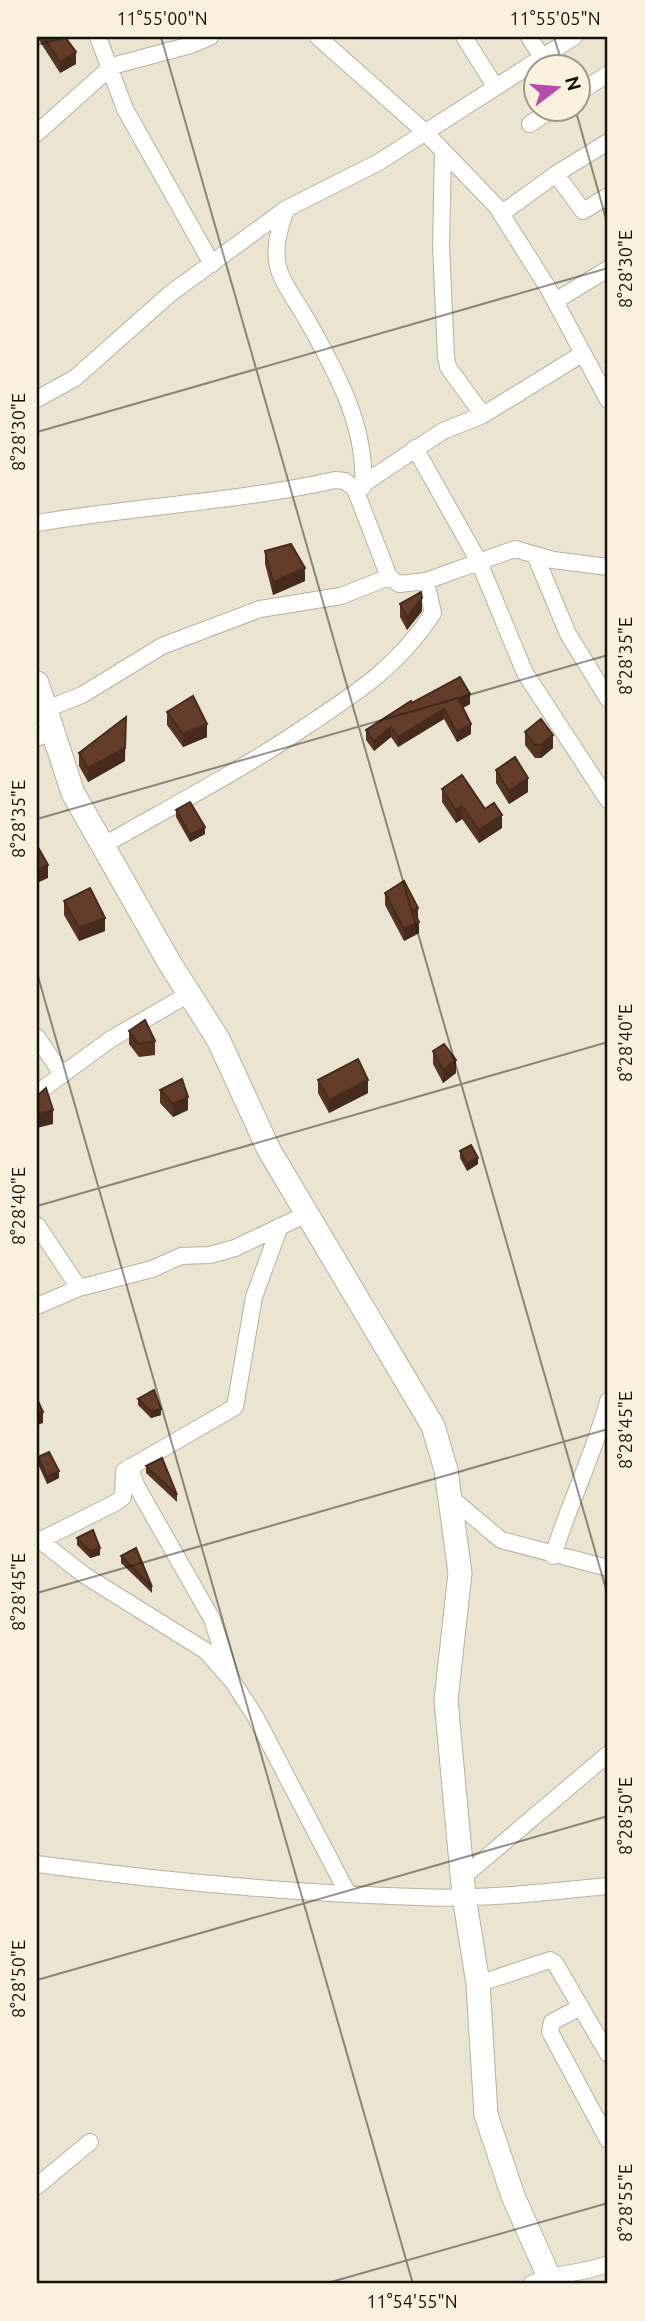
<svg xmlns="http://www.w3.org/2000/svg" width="645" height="2321" viewBox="0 0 645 2321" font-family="Ubuntu,sans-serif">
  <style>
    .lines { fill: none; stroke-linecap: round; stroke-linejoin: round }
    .street-casing { stroke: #b9b19f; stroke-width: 18 }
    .secondary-casing { stroke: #b9b19f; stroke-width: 25 }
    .street { stroke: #fff; stroke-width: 16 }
    .secondary { stroke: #fff; stroke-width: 23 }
    .wall { fill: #563424 }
    .shaded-wall { fill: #462b1d }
    .building { fill: #643d2a; stroke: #462b1d; stroke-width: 2 }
    .ticks { fill: none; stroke: #15120c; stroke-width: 2; stroke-opacity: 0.45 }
    .neatline { fill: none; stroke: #15120c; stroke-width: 2.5 }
    .ticks-label { font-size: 18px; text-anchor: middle; fill: #15120c }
  </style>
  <rect width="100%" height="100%" fill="#ebe4d1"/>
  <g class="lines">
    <g class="street-casing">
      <path id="street" d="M 98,37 L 125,109 L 212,264
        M 318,37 L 425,132 L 497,207 L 548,288 L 608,400
        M 464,37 L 495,86
        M 529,37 L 542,57
        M 578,93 L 608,74
        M 530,124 L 554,108
        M 37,133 L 112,66 L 191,45 L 210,37
        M 443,151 L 441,246 L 446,357 L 448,367 L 483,415
        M 556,174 L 608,142
        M 286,209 C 279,230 272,251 280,273 C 286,289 299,305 307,320 C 336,371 367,427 363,487
        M 501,214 L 556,174 L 583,211 L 608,196
        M 555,301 L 608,269
        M 37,399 L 75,378 L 171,293 L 286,209 L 379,162 L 574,37
        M 415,448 L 479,562 L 525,673 L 608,800
        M 357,488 L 443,431 L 483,415 L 582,354
        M 37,523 C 136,506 237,502 335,480 L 345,481 L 355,489 L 389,577 L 399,584 L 426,581 L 515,549 L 553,560 L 608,567
        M 535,555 L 568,634 L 608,699
        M 44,710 L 82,695 L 162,646 L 260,609 L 341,596 L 389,577
        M 37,738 L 51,732
        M 104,845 C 174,805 245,768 311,723 C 361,690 399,665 433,613 L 426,581
        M 37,1037 L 62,1074
        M 37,1093 L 111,1039 L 189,994
        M 37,1225 L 79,1288
        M 37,1306 L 79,1288 L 152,1269 L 181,1256 L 210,1255 L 235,1248 L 307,1214
        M 129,1467 L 137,1487 L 212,1619 L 230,1675
        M 450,1497 L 501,1540 L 608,1568
        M 37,1538 L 84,1575 L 206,1651 L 233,1682 L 255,1716 L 347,1892
        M 37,1542 L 115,1503 L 123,1497 L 124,1471 L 235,1407 L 254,1297 L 280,1226
        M 553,1556 C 569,1503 594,1455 608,1401
        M 37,1864 C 162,1881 291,1893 417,1897 C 481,1900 545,1892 608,1886
        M 463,1877 L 608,1754
        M 478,1984 L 550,1960 L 555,1963 L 608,2054
        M 581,2007 L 552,2022 L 550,2032 L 608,2140
        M 37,2186 L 90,2142
        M 531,2284 C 556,2272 583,2274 608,2264"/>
    </g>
    <g class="secondary-casing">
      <path id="secondary" d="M 37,683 L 73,793 L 169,962 L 218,1039 L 269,1150 L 433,1426 L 446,1470 L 460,1573 L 446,1700 L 464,1896 L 478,1984 L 486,2115 L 513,2196 L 552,2284"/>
    </g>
    <use href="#street" class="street"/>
    <use href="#secondary" class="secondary"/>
  </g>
  <path class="wall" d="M 37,37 L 67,37 L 66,38 L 76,64 L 60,73 Z
    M 265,551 L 305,581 L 273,595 L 265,564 Z
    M 400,604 L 422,611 L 407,630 L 400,617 Z
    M 412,703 L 470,704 L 463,708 L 471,734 L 457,742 L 444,719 L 398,747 L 391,737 L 374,751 L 366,740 L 366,730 Z
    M 167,712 L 207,737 L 183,747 L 167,725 Z
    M 525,732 L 553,748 L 541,758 L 535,758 L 525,745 Z
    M 79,753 L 125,761 L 88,782 L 79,766 Z
    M 496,770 L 528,792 L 509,804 L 496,783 Z
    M 442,789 L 485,809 L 502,828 L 479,843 L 462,819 L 456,823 L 442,802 Z
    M 176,810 L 205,834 L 190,842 L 176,817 Z
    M 385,893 L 419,933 L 404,941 L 385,905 Z
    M 64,901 L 105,931 L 79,941 L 64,915 Z
    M 129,1031 L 155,1041 L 155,1055 L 139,1057 L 129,1044 Z
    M 433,1051 L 456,1073 L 443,1083 L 433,1064 Z
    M 318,1080 L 368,1093 L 329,1113 L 318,1093 Z
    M 160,1090 L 188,1110 L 173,1117 L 160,1103 Z
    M 460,1151 L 478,1164 L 467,1171 L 460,1158 Z
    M 138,1399 L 161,1415 L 151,1418 L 138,1405 Z
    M 38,1457 L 59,1478 L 47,1484 L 38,1464 Z
    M 146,1466 L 177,1495 L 177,1502 L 146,1473 Z
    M 77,1538 L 100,1555 L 90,1558 L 77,1545 Z
    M 121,1556 L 152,1587 L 152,1593 L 121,1563 Z"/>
  <path class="shaded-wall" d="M 76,52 L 76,64 L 60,73 L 60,62 Z
    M 305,568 L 305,581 L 273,595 L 273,582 Z
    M 422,598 L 422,611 L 407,630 L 407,617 Z
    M 470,694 L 470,704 L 459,710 L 459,700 Z
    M 444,709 L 444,719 L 398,747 L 398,737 Z
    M 126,717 L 125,761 L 88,782 L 88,768 Z
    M 207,724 L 207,737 L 183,747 L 183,734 Z
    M 471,724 L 471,734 L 457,742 L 457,732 Z
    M 391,727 L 391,737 L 374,751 L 374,741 Z
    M 553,735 L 553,748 L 541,758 L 541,745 Z
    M 528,778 L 528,792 L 509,804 L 509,791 Z
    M 462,806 L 462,819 L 456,823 L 456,810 Z
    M 502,815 L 502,828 L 479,843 L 479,830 Z
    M 205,827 L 205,834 L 190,842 L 190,835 Z
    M 48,865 L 48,878 L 37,883 L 37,870 Z
    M 418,908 L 418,920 L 413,910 Z
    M 105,918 L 105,931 L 79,941 L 79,928 Z
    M 419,922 L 419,933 L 404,941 L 404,929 Z
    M 456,1060 L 456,1073 L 443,1083 L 443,1070 Z
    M 368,1080 L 368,1093 L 329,1113 L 329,1100 Z
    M 188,1097 L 188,1110 L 173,1117 L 173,1104 Z
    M 53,1110 L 53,1124 L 37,1128 L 37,1115 Z
    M 478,1158 L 478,1164 L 467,1171 L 467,1164 Z
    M 161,1409 L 161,1415 L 151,1418 L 151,1411 Z
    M 43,1412 L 43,1423 L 37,1425 L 37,1413 Z
    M 59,1471 L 59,1478 L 47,1484 L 47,1477 Z
    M 100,1548 L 100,1555 L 90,1558 L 90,1551 Z"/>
  <path class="building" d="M 44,37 L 65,37 L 76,52 L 60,62 Z
    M 291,544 L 305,568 L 273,582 L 265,551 Z
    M 421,592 L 422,598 L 407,617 L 400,604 Z
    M 460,677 L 470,694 L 459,700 L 471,724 L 457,732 L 444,709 L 398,737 L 391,727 L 374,741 L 366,730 L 411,701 L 412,703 Z
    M 193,696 L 207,724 L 183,734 L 167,712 Z
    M 126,717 L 125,748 L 88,768 L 79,753 Z
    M 541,719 L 553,735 L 541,745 L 535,745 L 525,732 Z
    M 515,757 L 528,778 L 509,791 L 496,770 Z
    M 462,775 L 485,809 L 494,803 L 502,815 L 479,830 L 462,806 L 456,810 L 442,789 Z
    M 190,802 L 205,827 L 190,835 L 176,810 Z
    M 39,849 L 48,865 L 37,870 L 37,851 Z
    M 404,881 L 418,908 L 413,910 L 419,922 L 404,929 L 385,893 Z
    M 90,888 L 105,918 L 79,928 L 64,901 Z
    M 145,1020 L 155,1041 L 139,1044 L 129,1031 Z
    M 444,1044 L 456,1060 L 443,1070 L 433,1051 Z
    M 358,1059 L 368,1080 L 329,1100 L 318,1080 Z
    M 182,1079 L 188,1097 L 173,1104 L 160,1090 Z
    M 46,1088 L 53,1110 L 37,1115 L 37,1096 Z
    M 471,1145 L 478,1158 L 467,1164 L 460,1151 Z
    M 154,1390 L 161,1409 L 151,1411 L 138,1399 Z
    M 37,1399 L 43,1412 L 37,1413 Z
    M 49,1452 L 59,1471 L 47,1477 L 38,1457 Z
    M 162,1458 L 177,1495 L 146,1466 Z
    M 93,1530 L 100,1548 L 90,1551 L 77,1538 Z
    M 136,1548 L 152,1587 L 121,1556 Z"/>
  <path class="ticks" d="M 161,37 L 608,1596M 554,37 L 563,66M 37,45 L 67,37M 575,108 L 608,226M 37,432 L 608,268M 37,819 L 608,655M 37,973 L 413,2284M 37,1206 L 608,1042M 37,1593 L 608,1429M 37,1980 L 608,1816M 324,2284 L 608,2203"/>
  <rect width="645" height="2321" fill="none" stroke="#f9f1de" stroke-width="77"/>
  <g transform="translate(557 88) rotate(74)"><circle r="33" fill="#f9f1de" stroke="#9e988a" stroke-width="2"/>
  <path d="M0-5L12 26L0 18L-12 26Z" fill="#b84cac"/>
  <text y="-10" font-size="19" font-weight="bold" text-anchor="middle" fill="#15120c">N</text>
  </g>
  <rect x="38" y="38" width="568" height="2244" class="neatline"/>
  <g class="ticks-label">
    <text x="162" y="25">11°55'00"N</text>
    <text x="555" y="25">11°55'05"N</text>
    <text transform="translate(626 269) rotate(-90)" y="6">8°28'30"E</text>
    <text transform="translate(19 432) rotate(-90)" y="6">8°28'30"E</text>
    <text transform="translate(626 656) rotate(-90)" y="6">8°28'35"E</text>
    <text transform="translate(19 819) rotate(-90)" y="6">8°28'35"E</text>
    <text transform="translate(626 1043) rotate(-90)" y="6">8°28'40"E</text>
    <text transform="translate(19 1206) rotate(-90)" y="6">8°28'40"E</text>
    <text transform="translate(626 1430) rotate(-90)" y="6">8°28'45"E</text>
    <text transform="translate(19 1592) rotate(-90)" y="6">8°28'45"E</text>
    <text transform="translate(626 1816) rotate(-90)" y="6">8°28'50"E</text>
    <text transform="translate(19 1979) rotate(-90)" y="6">8°28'50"E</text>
    <text transform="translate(626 2203) rotate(-90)" y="6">8°28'55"E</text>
    <text x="412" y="2308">11°54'55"N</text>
  </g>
</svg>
